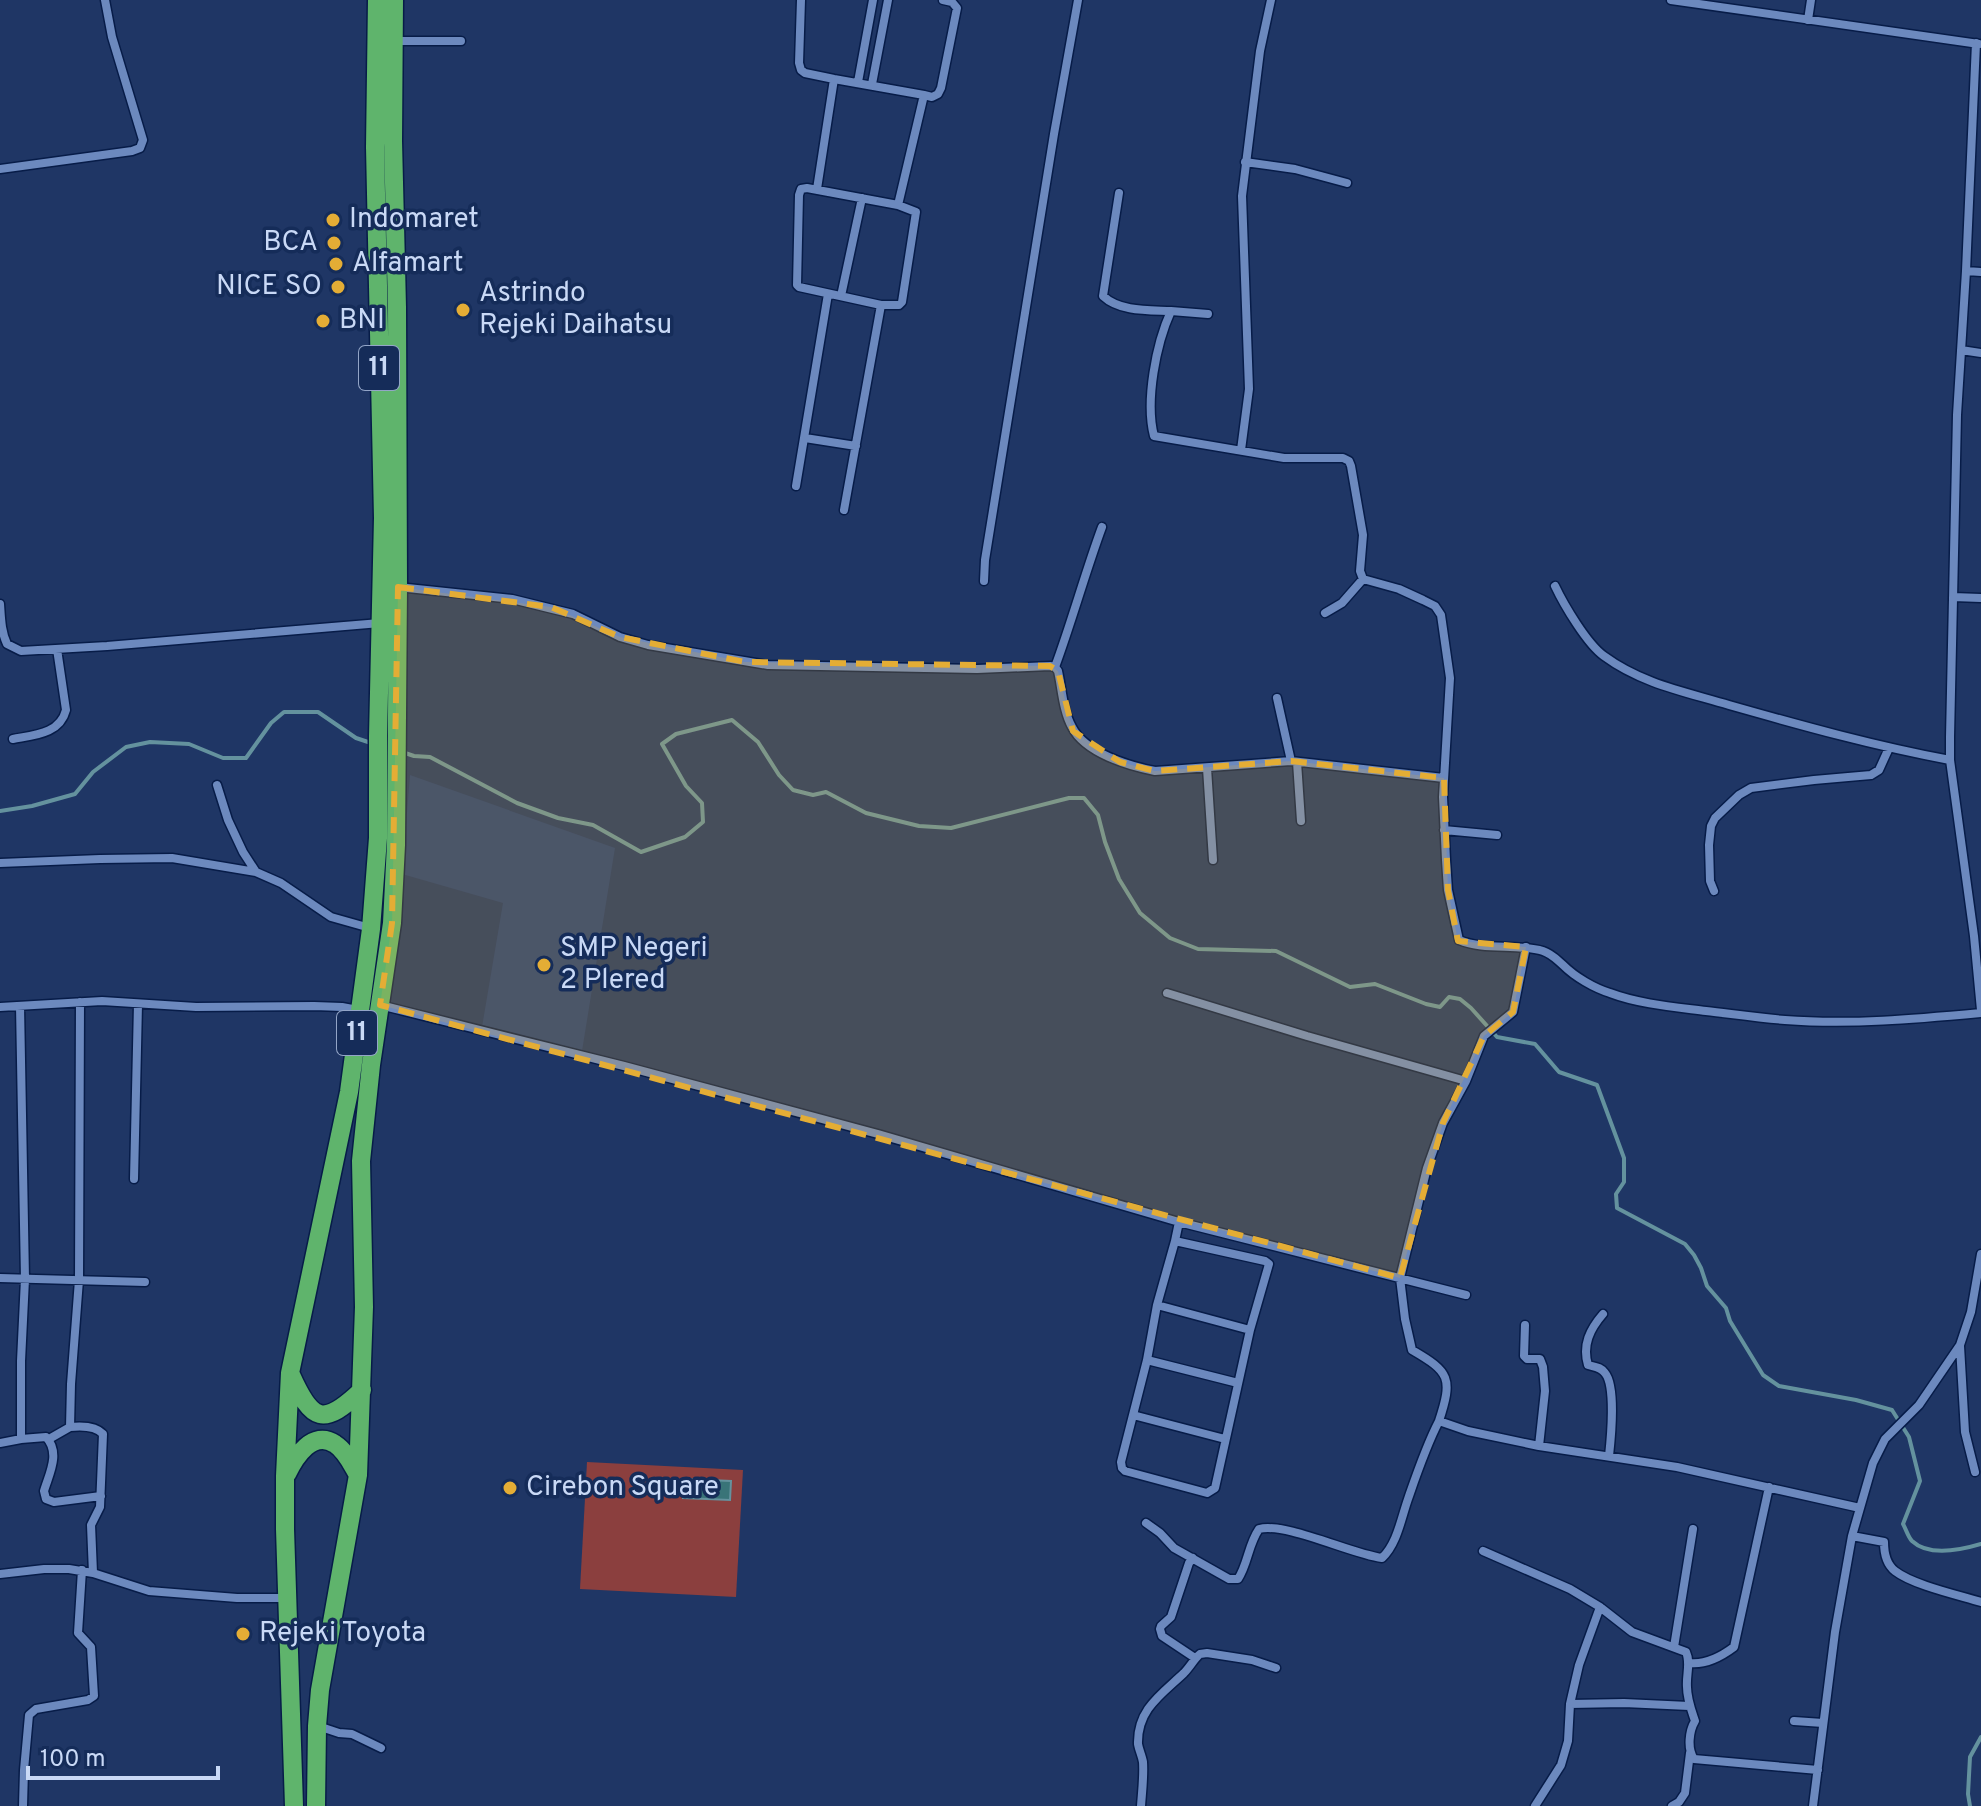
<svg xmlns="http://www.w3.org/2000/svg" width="1981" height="1806" viewBox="0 0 1981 1806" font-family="Overpass,sans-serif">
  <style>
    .built { fill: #254075 }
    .green { fill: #8b3f3e }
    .water { fill: #397478; stroke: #64929e; stroke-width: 2 }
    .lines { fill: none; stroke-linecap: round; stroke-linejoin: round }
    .stream { stroke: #64929e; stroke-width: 4 }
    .minor-casing { stroke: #071c48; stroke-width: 11 }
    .trunk-casing { stroke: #071c48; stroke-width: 21 }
    .minor { stroke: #6c89be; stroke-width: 8 }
    .trunk { stroke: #5fb46c; stroke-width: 18 }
    .marked { fill: #e4ad35; fill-opacity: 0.2; stroke: #e4ad35; stroke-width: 6; stroke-dasharray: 16 10; stroke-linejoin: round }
    .poi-dot { fill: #e4ad35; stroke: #152c59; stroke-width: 3 }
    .labels { text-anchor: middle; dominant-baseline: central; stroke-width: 7; stroke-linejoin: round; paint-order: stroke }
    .shield { fill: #152c59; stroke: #93a5c7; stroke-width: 2 }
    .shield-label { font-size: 26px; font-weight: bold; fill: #c9d9f6 }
    .poi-label { font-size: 28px; fill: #c9d9f6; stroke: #152c59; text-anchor: start }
  </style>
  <rect width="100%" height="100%" fill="#1f3665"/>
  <path class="built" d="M 410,775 L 615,848 L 582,1051 L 482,1027 L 503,903 L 402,874 Z"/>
  <path class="green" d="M 587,1462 L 743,1470 L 736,1597 L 580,1589 Z"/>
  <path class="water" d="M 684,1479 L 731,1481 L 730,1500 L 683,1498 Z"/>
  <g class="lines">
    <path class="stream" d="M 402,752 L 414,756 L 430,757 L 517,803 L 558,818 L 593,825 L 641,852 L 685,837 L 703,822 L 702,803 L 686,786 L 662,744 L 676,734 L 732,720 L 758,742 L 779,775 L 793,790 L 813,795 L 826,792 L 866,813 L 919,826 L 951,828 L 1069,798 L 1084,798 L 1098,815 L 1105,842 L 1119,879 L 1140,913 L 1170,938 L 1198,949 L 1276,951 L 1350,987 L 1375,984 L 1426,1004 L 1440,1007 L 1449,997 L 1460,999 L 1471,1008 L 1497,1037 L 1535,1044 L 1559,1072 L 1597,1085 L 1624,1158 L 1624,1182 L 1616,1194 L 1617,1208 L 1685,1244 L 1694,1255 L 1701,1268 L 1707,1286 L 1726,1308 L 1730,1321 L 1763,1375 L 1779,1386 L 1856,1400 L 1892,1410 L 1909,1437 L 1920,1481 L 1903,1524 C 1906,1529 1908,1537 1912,1541 C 1929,1557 1961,1550 1981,1544
      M 0,811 L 32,806 L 75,794 L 93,772 L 126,747 L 150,742 L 189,744 L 223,758 L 246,758 L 271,723 L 284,712 L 318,712 L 356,738 L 374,744
      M 1970,1806 L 1968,1794 L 1970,1757 L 1981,1737"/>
    <g class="minor-casing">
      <path id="minor" d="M 801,0 L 799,63 L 801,70 L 805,73 L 834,79 L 924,95 L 898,205
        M 1671,0 L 1979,44
        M 1808,20 L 1811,0
        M 394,41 L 461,41
        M 1976,43 L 1966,271 L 1957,415 L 1950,737 L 1950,760 L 1974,936 L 1981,1010
        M 858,82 L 873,0
        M 872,84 L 888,0
        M 924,95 L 932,97 L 938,94 L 941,88 L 957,8 L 952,2 L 943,0
        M 1245,162 L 1295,169 L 1347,183
        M 0,169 L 132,151 L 140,148 L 143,140 L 112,37 L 105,0
        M 807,188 L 898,205 L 916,212 L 902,302 L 899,305 L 881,305 L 799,287 L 797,285 L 799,195 L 801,189 Z
        M 817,189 L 834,79
        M 1119,193 L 1103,296 C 1120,312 1149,310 1171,311
        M 1966,271 L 1981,272
        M 841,296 L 862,198
        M 1208,314 L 1171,311 C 1156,344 1145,401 1154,436 L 1284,458 L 1343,458 L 1349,461 L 1351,466 L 1363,535 L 1360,571 L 1363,579 L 1399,589 L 1423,600 L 1435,606 L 1441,615 L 1450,678 L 1443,797 L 1446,860 L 1448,890 L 1459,940 C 1485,951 1516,943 1543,951 C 1552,954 1556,959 1563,965 C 1575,977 1594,988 1610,993 C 1639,1004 1675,1007 1706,1011 C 1732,1014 1759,1018 1785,1020 C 1850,1025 1916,1019 1981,1013
        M 1961,350 L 1981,353
        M 805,438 L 856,446
        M 1241,450 L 1249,389 L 1242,196 L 1260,51 L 1271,0
        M 796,486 L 828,294
        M 844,510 L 881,305
        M 984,581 L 985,560 L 1054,134 L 1078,0
        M 1555,586 C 1564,605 1587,644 1604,656 C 1642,684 1686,692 1729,705 C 1803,726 1875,746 1950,760
        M 398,587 L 512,599 L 573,614 L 620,637 L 648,645 L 768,665 L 977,669 L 1050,666 L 1055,667 L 1058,671 C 1062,689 1063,711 1072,727 C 1085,753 1129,766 1155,771 L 1291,761 L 1444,778
        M 1953,597 L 1981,598
        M 0,604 C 1,618 1,631 7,644 L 21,651 L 107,646 L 380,623
        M 1325,613 L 1342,603 L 1363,579
        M 1055,667 C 1072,621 1085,573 1102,527
        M 1277,698 L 1291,761
        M 13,739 C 34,735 60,734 66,710 L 57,649
        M 1297,762 L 1301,821
        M 1207,768 L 1213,860
        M 217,785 L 228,820 L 243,852 L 256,872 L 281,883 L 331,917 L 370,928
        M 1444,830 L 1497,835
        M 0,863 L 100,859 L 172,858 L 256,872
        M 1714,891 L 1710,881 L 1709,845 L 1711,826 L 1715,818 L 1739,795 L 1751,788 L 1814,780 L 1871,775 L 1879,770 L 1889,748
        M 1526,947 L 1513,1012 L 1484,1036 L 1466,1081 L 1443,1123 L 1427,1168 L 1400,1278 L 1405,1319 L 1412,1350 C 1450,1372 1453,1378 1439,1421 L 1468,1431 L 1539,1446 L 1677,1467 L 1860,1508
        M 1167,993 L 1307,1036 L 1466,1081
        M 80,1002 L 79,1280 L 71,1384 L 70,1427 C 80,1426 96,1426 103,1434 L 100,1507 L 91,1525 L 93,1573
        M 380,1005 L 624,1066 L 878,1134 L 1179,1222 L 1466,1295
        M 0,1007 L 102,1001 L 196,1007 L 314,1006 L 342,1007 L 358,1010
        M 134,1179 L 138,1004
        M 1175,1241 L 1265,1261 L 1269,1264 L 1250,1330 L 1215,1488 L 1207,1493 L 1125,1471 L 1122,1468 L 1121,1462 L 1147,1360 L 1157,1305 L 1175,1241 L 1179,1222
        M 0,1278 L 145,1282
        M 1157,1305 L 1250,1330
        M 1603,1314 C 1590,1329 1582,1345 1588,1365 C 1595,1367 1601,1367 1605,1373 C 1616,1386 1611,1438 1609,1456
        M 1525,1325 L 1524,1356 L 1527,1359 L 1540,1359 L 1543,1367 L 1545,1391 L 1539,1446
        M 1960,1346 L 1965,1432 L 1975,1472
        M 1147,1360 L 1238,1383
        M 1133,1415 L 1225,1439
        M 21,1439 L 46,1437 C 61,1453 49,1474 44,1491 L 46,1499 L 54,1502 L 101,1496
        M 49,1439 L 70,1427
        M 0,1443 L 21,1439 L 21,1361 L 25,1279 L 20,1006
        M 1146,1523 L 1160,1533 L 1174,1548 L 1229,1579 L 1238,1579 C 1248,1564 1248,1545 1259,1529 C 1286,1522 1351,1554 1382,1558 C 1397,1544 1401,1519 1408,1499 C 1417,1473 1426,1446 1439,1421
        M 1852,1536 L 1884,1542 C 1884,1552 1886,1564 1895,1571 C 1913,1585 1958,1595 1981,1602
        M 1483,1551 L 1570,1589 L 1600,1607 L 1632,1632 L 1686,1652 C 1691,1663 1686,1674 1687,1687 C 1687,1699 1691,1709 1695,1721 C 1689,1731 1687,1749 1694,1759 L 1818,1770
        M 1193,1558 L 1189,1563 L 1171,1617 L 1161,1626 L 1160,1629 L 1162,1636 L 1195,1658
        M 0,1574 L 44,1569 L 69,1569 L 93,1573 L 149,1591 L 237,1598 L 288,1598
        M 1674,1647 L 1693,1529
        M 1689,1663 C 1705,1665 1722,1656 1734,1647 L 1769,1487
        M 1570,1704 L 1624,1703 L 1689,1706
        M 1794,1721 L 1823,1723
        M 318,1726 L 339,1733 L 352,1734 L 381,1748
        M 23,1806 L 24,1770 L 29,1715 L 36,1709 L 88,1700 L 94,1696 L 91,1647 L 78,1633 L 82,1570
        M 1141,1806 C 1142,1792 1144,1776 1143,1762 C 1142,1756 1139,1750 1138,1744 C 1137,1709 1162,1694 1184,1673 C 1190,1667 1194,1659 1200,1654 L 1207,1653 L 1252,1660 L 1276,1668
        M 1535,1806 L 1561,1765 L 1568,1741 L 1570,1704 L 1579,1665 L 1600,1607
        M 1672,1806 L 1679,1802 L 1685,1793 L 1690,1753
        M 1813,1806 L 1835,1632 L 1852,1536 L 1873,1463 L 1885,1439 L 1919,1405 L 1960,1345 L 1971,1312 L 1981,1254"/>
    </g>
    <g class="trunk-casing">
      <path id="trunk" d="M 291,1375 C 312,1422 323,1427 362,1390
        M 287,1474 C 295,1457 313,1429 335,1444 C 346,1451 352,1465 358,1475
        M 294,1806 L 285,1529 L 285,1476 L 290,1373 L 349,1092 L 371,929 L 378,838 L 378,736 L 383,518 L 375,147 L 377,0
        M 316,1806 L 317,1726 L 320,1690 L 358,1475 L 364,1307 L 361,1161 L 371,1065 L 392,923 L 396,845 L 398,587 L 397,307 L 393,141 L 394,0"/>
    </g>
    <use href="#minor" class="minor"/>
    <use href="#trunk" class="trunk"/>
  </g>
  <path class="marked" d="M 398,587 L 551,607 L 620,637 L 745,662 L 1050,666 L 1058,671 L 1073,731 L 1120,762 L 1155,771 L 1291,761 L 1444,778 L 1448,890 L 1458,941 L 1526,947 L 1513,1012 L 1484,1036 L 1443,1123 L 1400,1278 L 380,1005 L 392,923 Z"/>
  <g class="poi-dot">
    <circle cx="333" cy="220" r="8"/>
    <circle cx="334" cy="243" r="8"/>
    <circle cx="336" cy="264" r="8"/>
    <circle cx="338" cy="287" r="8"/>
    <circle cx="463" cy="310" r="8"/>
    <circle cx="323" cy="321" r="8"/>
    <circle cx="544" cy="965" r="8"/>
    <circle cx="510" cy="1488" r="8"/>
    <circle cx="243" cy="1634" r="8"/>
  </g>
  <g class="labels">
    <g class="shield">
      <rect x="359" y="346" width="40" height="44" rx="6"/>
      <rect x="337" y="1011" width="40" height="44" rx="6"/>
    </g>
    <g class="shield-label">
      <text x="379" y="368">11</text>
      <text x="357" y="1033">11</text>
    </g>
    <g class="poi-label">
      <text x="349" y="220">Indomaret</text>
      <text x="318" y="243" text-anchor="end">BCA</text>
      <text x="352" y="264">Alfamart</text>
      <text x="322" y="287" text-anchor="end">NICE SO</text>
      <text x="479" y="294">Astrindo<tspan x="479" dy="32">Rejeki Daihatsu</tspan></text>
      <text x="339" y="321">BNI</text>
      <text x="560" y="949">SMP Negeri<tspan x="560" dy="32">2 Plered</tspan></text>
      <text x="526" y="1488">Cirebon Square</text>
      <text x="259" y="1634">Rejeki Toyota</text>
    </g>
  </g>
  <path d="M28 1766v12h190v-12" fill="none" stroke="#c9d9f6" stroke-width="4"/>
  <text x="40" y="1766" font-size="24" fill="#c9d9f6" stroke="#152c59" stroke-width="6" paint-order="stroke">100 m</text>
</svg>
